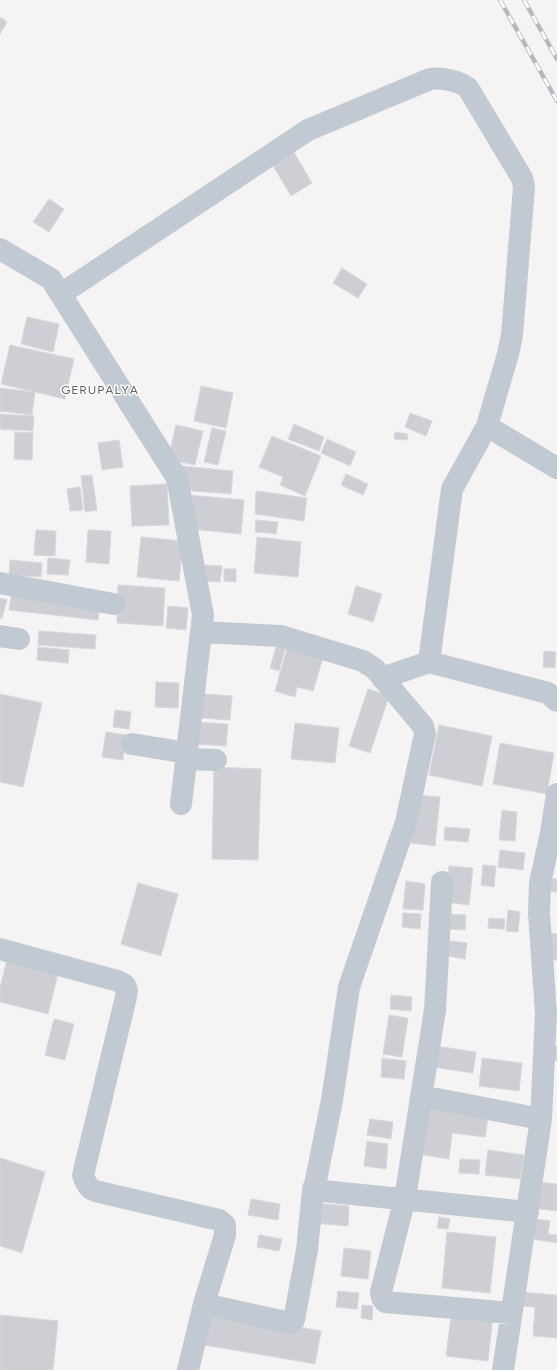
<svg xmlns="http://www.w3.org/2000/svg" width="557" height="1370" viewBox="0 0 557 1370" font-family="Figtree,sans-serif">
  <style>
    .building { fill: #cdcfd5; stroke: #d7d9de }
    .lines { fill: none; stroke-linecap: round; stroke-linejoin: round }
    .minor { stroke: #c1cad2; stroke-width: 22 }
    .rail-casing { stroke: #b5b8bd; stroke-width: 4.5 }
    .rail { stroke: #fff; stroke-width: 3; stroke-dasharray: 9; stroke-linecap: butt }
    .labels { text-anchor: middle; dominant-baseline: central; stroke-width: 3; stroke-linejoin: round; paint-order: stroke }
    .neighbourhood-label { font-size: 12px; letter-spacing: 1px; fill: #5f6368; stroke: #fff }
  </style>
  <rect width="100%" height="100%" fill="#f5f3f3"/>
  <path class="building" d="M 0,17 L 7,22 L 0,34 Z
    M 289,144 L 312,183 L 291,196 L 268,157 Z
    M 49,199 L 64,209 L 49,232 L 33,222 Z
    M 342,268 L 367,284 L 358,298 L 333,283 Z
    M 27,317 L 59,324 L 53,352 L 21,344 Z
    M 10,345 L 74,359 L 65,399 L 1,384 Z
    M 201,386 L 233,393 L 226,428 L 194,421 Z
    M 0,388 L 35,392 L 32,415 L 0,411 Z
    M 410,413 L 432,421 L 426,436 L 405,427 Z
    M 0,414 L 34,416 L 33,431 L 0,429 Z
    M 294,424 L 324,437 L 319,451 L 288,439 Z
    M 176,425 L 203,431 L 195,465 L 168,459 Z
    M 212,428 L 226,431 L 218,465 L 204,462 Z
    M 15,432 L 33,433 L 32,460 L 14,459 Z
    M 395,432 L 408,434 L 407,440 L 394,439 Z
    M 272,436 L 321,456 L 305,496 L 280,485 L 283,477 L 259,467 Z
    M 327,439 L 356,452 L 350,466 L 321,453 Z
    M 119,440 L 123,467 L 102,470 L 98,443 Z
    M 182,466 L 233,471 L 231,494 L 180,490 Z
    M 346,474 L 368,484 L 363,495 L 341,485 Z
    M 92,475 L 97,510 L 85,512 L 81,476 Z
    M 167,484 L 169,525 L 132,526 L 130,486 Z
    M 80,487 L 83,510 L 70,511 L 67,489 Z
    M 256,491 L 307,498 L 304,521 L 255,514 Z
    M 189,495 L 244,500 L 241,534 L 191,529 Z
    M 256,520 L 278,522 L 276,534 L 255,532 Z
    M 36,530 L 56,531 L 55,556 L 34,555 Z
    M 88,530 L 111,531 L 109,564 L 86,562 Z
    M 141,537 L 183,541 L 179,581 L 137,577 Z
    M 257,537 L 301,542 L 298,577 L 254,573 Z
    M 48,558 L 70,560 L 68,575 L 47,574 Z
    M 10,560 L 42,563 L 41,577 L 9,575 Z
    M 205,565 L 222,566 L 220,582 L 204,581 Z
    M 224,569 L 236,569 L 236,582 L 224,581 Z
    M 118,585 L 165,588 L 163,626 L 117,623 Z
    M 356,586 L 382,594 L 373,622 L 348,614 Z
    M 11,596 L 100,605 L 98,620 L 9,610 Z
    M 0,598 L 7,600 L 2,618 L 0,618 Z
    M 168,606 L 188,608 L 186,630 L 166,628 Z
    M 39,631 L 96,635 L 95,649 L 38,645 Z
    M 278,640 L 287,642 L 279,671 L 270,668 Z
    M 289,641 L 325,651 L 313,691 L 297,687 L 295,697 L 275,691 Z
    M 38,647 L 69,650 L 68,663 L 37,660 Z
    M 544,651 L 556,652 L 555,668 L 543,667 Z
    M 156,682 L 179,683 L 178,708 L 155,707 Z
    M 368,689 L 389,696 L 370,753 L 349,746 Z
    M 0,694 L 42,703 L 23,787 L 0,782 Z
    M 202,694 L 232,696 L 230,720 L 200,718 Z
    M 115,710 L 131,712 L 129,729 L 113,727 Z
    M 196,722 L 228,724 L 226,746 L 195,744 Z
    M 295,723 L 339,728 L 335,763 L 291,759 Z
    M 439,725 L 492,736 L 482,786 L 429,775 Z
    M 106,732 L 126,735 L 123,760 L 102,757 Z
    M 500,743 L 554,753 L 547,794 L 493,784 Z
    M 214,767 L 261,769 L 258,860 L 212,859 Z
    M 417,795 L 440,797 L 435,846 L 411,843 Z
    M 502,810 L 517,812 L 515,841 L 499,840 Z
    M 445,827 L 470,829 L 468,842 L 444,840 Z
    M 500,850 L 525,853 L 523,870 L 498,867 Z
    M 483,865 L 496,866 L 494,887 L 481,885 Z
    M 449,866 L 473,868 L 469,905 L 445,902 Z
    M 544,878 L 557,879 L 557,892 L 544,891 Z
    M 406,881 L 425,884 L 423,910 L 403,909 Z
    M 138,883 L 178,894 L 161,956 L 121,944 Z
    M 508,910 L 520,912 L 518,932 L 506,931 Z
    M 403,913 L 421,914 L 420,929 L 402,927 Z
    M 447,914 L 466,915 L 465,930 L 446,929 Z
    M 489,918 L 505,919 L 504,929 L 488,928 Z
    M 547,933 L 557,934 L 557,960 L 544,959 Z
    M 450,941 L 467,943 L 465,959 L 448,956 Z
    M 8,956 L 59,969 L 48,1014 L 0,1002 L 0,987 Z
    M 391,995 L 412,997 L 411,1011 L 390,1009 Z
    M 389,1015 L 408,1018 L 402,1057 L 383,1054 Z
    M 54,1019 L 74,1024 L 65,1060 L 45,1055 Z
    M 547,1044 L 557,1046 L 557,1061 L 544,1059 Z
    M 435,1046 L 476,1052 L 473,1073 L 432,1067 Z
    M 382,1058 L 406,1061 L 404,1079 L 381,1077 Z
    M 482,1058 L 522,1063 L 519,1091 L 479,1086 Z
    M 425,1104 L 489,1113 L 485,1137 L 452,1133 L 449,1159 L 418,1154 Z
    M 370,1119 L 393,1122 L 391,1139 L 367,1135 Z
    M 367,1141 L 388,1144 L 386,1169 L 364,1166 Z
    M 488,1150 L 524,1155 L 520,1179 L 485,1175 Z
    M 0,1158 L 45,1172 L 22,1253 L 0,1246 Z
    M 460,1159 L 480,1160 L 479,1174 L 459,1173 Z
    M 535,1182 L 557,1184 L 557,1211 L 532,1208 Z
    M 251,1199 L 280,1204 L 278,1220 L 248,1215 Z
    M 313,1203 L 349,1206 L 348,1226 L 312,1223 Z
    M 439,1217 L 450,1219 L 448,1229 L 437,1228 Z
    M 529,1218 L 550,1221 L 548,1234 L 557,1235 L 557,1243 L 526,1238 Z
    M 447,1232 L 496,1237 L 490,1293 L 442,1288 Z
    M 259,1235 L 282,1239 L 279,1251 L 257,1247 Z
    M 344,1248 L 371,1251 L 368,1279 L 341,1276 Z
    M 338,1291 L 359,1293 L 357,1309 L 336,1307 Z
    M 519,1292 L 557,1295 L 557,1338 L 533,1336 L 535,1307 L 518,1306 Z
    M 362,1305 L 373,1306 L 372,1320 L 361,1318 Z
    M 205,1310 L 321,1331 L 315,1364 L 199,1344 Z
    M 452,1310 L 493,1315 L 488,1361 L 446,1356 Z
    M 0,1315 L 58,1321 L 53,1370 L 0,1370 Z"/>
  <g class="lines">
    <path class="minor" d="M 0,249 L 51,279 L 177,478 L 203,615 L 181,804
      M 61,294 L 308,130 L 430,79 C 441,77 459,81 468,88 L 522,178 L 524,187 L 512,335 L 508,354 L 487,426 L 452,489 L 429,662 L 382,678
      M 487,426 L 557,468
      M 0,583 L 114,604
      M 201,632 L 281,636 L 363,661 L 375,669 L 423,726 L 425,734 L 406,822 L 349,987 L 332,1100 L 316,1180 L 313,1190 L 307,1250 L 294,1320 L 290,1323 L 204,1304
      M 0,636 L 19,639
      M 429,662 L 548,693 L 557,701
      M 132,744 L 187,753
      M 186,759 L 216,760
      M 442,882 L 435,1010 L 405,1198 L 381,1292 L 382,1298 L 385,1302 L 511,1313
      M 0,949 L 118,981 L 125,985 L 127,990 L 126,997 L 83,1175 C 86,1183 88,1188 95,1191 L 219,1220 L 225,1225 L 225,1235 L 204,1304 L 188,1370
      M 421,1096 L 541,1119
      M 313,1190 L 528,1212
      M 503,1370 L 541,1119 L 546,1014 L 539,913 L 540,883 L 551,833 L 557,794"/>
    <g class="rail-casing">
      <path id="rail" d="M 500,0 L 557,101
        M 524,0 L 557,59"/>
    </g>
    <use href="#rail" class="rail"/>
  </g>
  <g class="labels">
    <g class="neighbourhood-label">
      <text x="100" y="390">GERUPALYA</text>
    </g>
  </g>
</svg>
